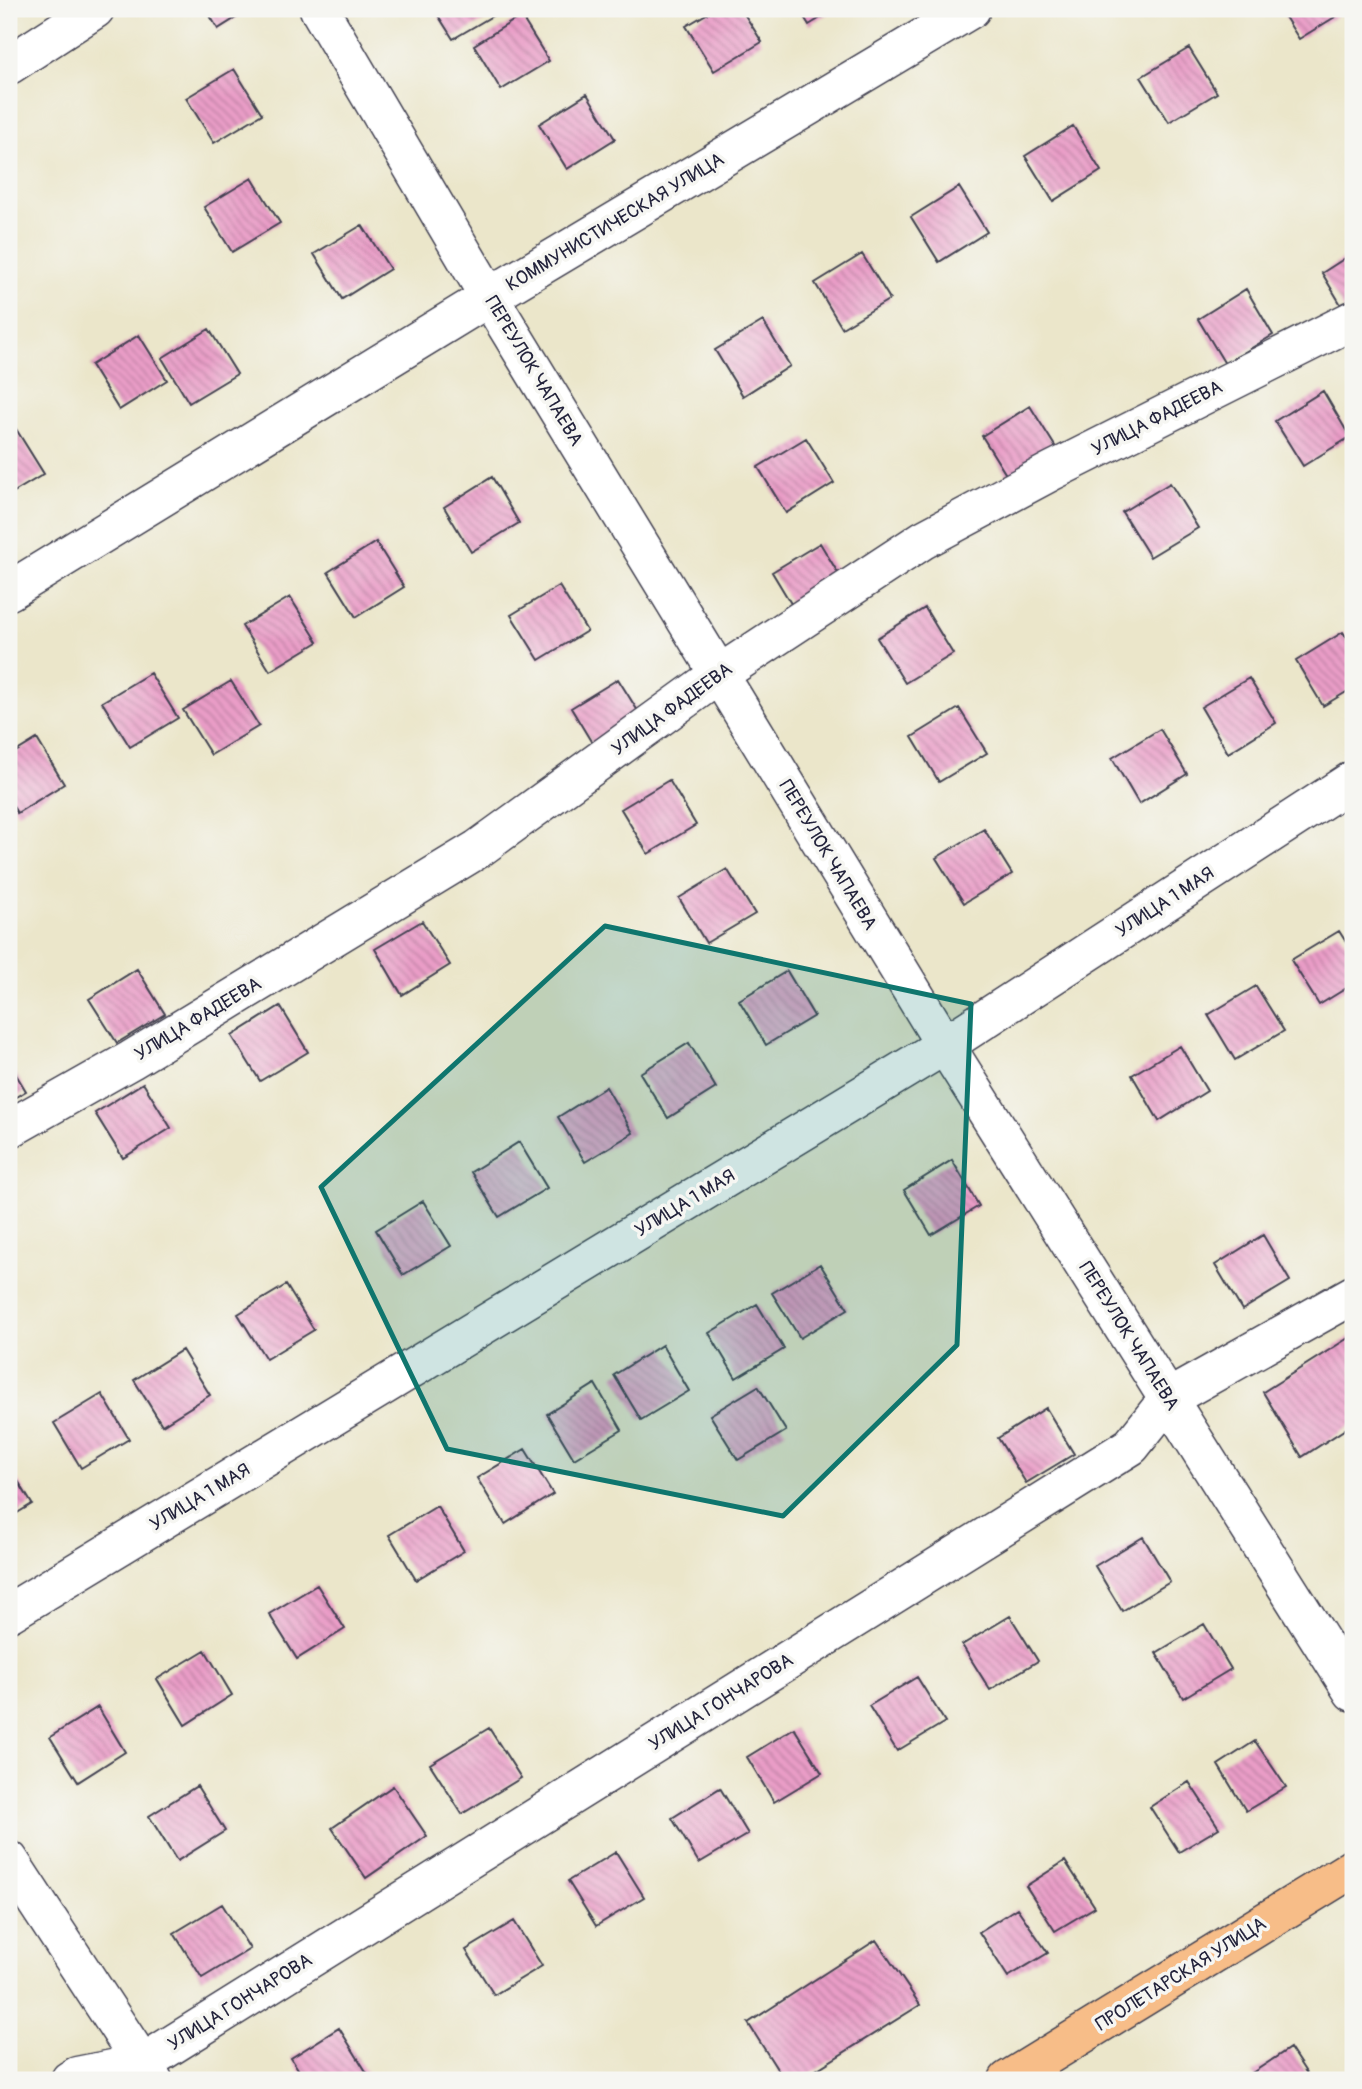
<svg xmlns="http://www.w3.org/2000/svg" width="1362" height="2089" viewBox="0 0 1362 2089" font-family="Pangolin,sans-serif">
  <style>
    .building { fill: url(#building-back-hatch) }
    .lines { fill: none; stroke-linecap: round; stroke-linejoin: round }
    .minor-casing { stroke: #403f50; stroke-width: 41 }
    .major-casing { stroke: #403f50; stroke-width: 41 }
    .minor { stroke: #fff; stroke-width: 38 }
    .major { stroke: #f7bd88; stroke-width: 38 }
    .marked { fill: #0f766e; fill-opacity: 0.2; stroke: #0f766e; stroke-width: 5; stroke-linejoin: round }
    .labels { text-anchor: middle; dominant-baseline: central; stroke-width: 7; stroke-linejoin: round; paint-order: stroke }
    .street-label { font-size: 19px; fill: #22223b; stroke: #f6f6f2 }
  </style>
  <defs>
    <pattern id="building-back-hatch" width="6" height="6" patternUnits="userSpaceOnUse" patternTransform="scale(1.75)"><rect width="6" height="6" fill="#ea9dc7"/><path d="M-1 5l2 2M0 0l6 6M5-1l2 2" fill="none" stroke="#bd80a3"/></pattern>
  </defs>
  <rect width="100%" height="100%" fill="#f6f6f2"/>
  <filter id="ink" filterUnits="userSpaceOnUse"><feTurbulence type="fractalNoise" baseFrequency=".0143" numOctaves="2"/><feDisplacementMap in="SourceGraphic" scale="14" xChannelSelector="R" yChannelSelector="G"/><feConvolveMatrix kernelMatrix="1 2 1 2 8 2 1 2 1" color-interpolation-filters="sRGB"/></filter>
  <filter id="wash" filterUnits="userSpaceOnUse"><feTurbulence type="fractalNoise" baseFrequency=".00686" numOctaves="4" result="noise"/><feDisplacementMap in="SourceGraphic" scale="28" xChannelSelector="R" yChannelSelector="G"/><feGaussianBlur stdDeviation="1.57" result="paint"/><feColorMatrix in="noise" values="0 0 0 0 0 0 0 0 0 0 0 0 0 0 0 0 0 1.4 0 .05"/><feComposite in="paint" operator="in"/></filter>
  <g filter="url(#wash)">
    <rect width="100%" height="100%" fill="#ebe6ca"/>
    <g id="blocks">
      <path class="building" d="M 206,9 L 250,9 L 218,29 Z
        M 434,9 L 504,9 L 453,39 Z
        M 715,9 L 741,9 L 762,42 L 714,71 L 686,26 Z
        M 799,9 L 835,9 L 809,25 Z
        M 1280,9 L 1348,9 L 1299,39 Z
        M 521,16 L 549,61 L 501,90 L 474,45 Z
        M 1189,48 L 1217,93 L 1169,122 L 1141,77 Z
        M 234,69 L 262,114 L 214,143 L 186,98 Z
        M 587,94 L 615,139 L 567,169 L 539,124 Z
        M 1073,126 L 1101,171 L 1053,201 L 1025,156 Z
        M 252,178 L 280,223 L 232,252 L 204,207 Z
        M 959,187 L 987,232 L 939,262 L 911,217 Z
        M 362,225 L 390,269 L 342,299 L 314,254 Z
        M 1353,253 L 1353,315 L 1349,318 L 1322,273 Z
        M 862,254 L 890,299 L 842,328 L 815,283 Z
        M 1246,289 L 1273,335 L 1225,364 L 1198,319 Z
        M 763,321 L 790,366 L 743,396 L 715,350 Z
        M 209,329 L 237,374 L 189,403 L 162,358 Z
        M 139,335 L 167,380 L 119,410 L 91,365 Z
        M 1323,391 L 1350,437 L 1303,466 L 1275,421 Z
        M 1030,406 L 1058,451 L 1010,481 L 982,436 Z
        M 16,429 L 44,474 L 9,495 L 9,433 Z
        M 806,438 L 834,483 L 786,513 L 758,467 Z
        M 492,477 L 519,523 L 471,552 L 444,507 Z
        M 1170,483 L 1198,528 L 1150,557 L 1122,512 Z
        M 376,542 L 404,587 L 356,617 L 328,572 Z
        M 820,543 L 847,588 L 799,617 L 772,572 Z
        M 559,586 L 587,631 L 539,660 L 511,615 Z
        M 290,597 L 318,642 L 270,671 L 242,626 Z
        M 925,608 L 953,654 L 905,683 L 877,638 Z
        M 1343,632 L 1353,648 L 1353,688 L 1323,706 L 1296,661 Z
        M 150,673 L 178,718 L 130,747 L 102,702 Z
        M 1249,678 L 1276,723 L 1228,753 L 1201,707 Z
        M 618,679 L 646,724 L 598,753 L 571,708 Z
        M 231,681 L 259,726 L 211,755 L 183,710 Z
        M 959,708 L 987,753 L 939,782 L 912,737 Z
        M 1160,729 L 1187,774 L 1139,804 L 1112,758 Z
        M 37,739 L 64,784 L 17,813 L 9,800 L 9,756 Z
        M 669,780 L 696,825 L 648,854 L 621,809 Z
        M 984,829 L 1012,874 L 964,903 L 936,858 Z
        M 727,869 L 755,914 L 706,943 L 679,898 Z
        M 422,921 L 450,965 L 402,995 L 375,949 Z
        M 1339,931 L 1353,953 L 1353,984 L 1319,1005 L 1291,960 Z
        M 137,969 L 165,1014 L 117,1043 L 89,999 Z
        M 787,971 L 814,1016 L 766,1045 L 739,1000 Z
        M 1256,986 L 1284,1031 L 1235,1060 L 1208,1015 Z
        M 280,1006 L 308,1052 L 260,1081 L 232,1036 Z
        M 689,1043 L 716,1088 L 668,1118 L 640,1073 Z
        M 1180,1046 L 1207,1091 L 1159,1121 L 1132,1075 Z
        M 9,1063 L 26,1091 L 9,1101 Z
        M 143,1083 L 171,1128 L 123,1158 L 95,1113 Z
        M 606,1087 L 633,1133 L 585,1162 L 558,1117 Z
        M 519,1142 L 547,1188 L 499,1217 L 471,1172 Z
        M 952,1160 L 979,1206 L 931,1235 L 904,1190 Z
        M 423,1201 L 451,1246 L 403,1275 L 376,1230 Z
        M 1263,1235 L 1290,1281 L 1242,1310 L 1215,1265 Z
        M 820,1264 L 848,1309 L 800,1338 L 772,1293 Z
        M 286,1285 L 314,1330 L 266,1359 L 238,1314 Z
        M 757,1304 L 784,1349 L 736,1378 L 709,1333 Z
        M 1353,1335 L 1353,1424 L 1302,1457 L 1263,1392 Z
        M 662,1345 L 689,1391 L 641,1420 L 614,1375 Z
        M 182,1350 L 210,1395 L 162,1425 L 134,1380 Z
        M 595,1384 L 622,1430 L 574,1459 L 547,1414 Z
        M 758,1386 L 786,1431 L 738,1460 L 710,1415 Z
        M 102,1394 L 129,1439 L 81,1468 L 54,1423 Z
        M 1046,1408 L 1074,1454 L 1026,1483 L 998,1438 Z
        M 525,1449 L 553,1494 L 505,1524 L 477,1478 Z
        M 9,1466 L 32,1504 L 9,1518 Z
        M 437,1506 L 464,1551 L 416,1580 L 389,1535 Z
        M 1143,1537 L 1170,1582 L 1122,1611 L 1095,1566 Z
        M 317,1585 L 345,1629 L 297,1659 L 269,1614 Z
        M 1010,1616 L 1038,1661 L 990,1690 L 962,1645 Z
        M 1204,1624 L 1231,1669 L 1183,1698 L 1156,1653 Z
        M 205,1650 L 232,1695 L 185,1725 L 157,1679 Z
        M 917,1677 L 945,1722 L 897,1751 L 869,1706 Z
        M 98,1707 L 125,1752 L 78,1782 L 50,1737 Z
        M 489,1728 L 521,1778 L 462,1814 L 430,1764 Z
        M 794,1728 L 822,1773 L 774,1802 L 747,1757 Z
        M 1255,1741 L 1286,1787 L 1246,1811 L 1218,1765 Z
        M 1189,1782 L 1219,1828 L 1179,1852 L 1150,1807 Z
        M 197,1786 L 225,1831 L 177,1861 L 149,1816 Z
        M 393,1786 L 427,1836 L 366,1878 L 332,1828 Z
        M 720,1788 L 748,1834 L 699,1863 L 672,1818 Z
        M 616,1852 L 644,1897 L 596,1926 L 568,1881 Z
        M 1065,1861 L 1095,1907 L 1055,1931 L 1026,1886 Z
        M 222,1904 L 250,1949 L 202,1978 L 174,1933 Z
        M 1017,1908 L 1048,1953 L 1008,1977 L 979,1932 Z
        M 514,1921 L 542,1966 L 494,1995 L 466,1950 Z
        M 876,1940 L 920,2005 L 800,2080 L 784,2080 L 748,2023 Z
        M 339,2028 L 367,2073 L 355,2080 L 305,2080 L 291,2058 Z
        M 1290,2048 L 1311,2080 L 1257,2080 L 1252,2073 Z"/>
    </g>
  </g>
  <g filter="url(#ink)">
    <use href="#blocks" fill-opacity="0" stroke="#403f50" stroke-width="2"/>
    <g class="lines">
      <g class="minor-casing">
        <path id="minor" d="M 319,9 L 489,297 L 945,1045 L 1353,1692
          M 9,65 L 95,9
          M 9,591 L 489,297 L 971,9
          M 9,1129 L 131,1060 L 478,849 L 718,675 L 923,540 L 1052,471 L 1353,320
          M 9,1613 L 945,1045 L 1353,780
          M 9,1860 L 153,2080
          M 70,2080 L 77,2076 L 143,2063 L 1131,1446 L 1169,1398 L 1353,1295"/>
      </g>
      <g class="major-casing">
        <path id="major" d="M 1008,2080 L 1353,1868"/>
      </g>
      <use href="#minor" class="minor"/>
      <use href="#major" class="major"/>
    </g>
  </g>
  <path class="marked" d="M 605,926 L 971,1004 L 957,1345 L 783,1516 L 447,1449 L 321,1187 Z"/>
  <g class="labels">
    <g class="street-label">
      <text transform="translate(615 222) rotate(-31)">КОММУНИСТИЧЕСКАЯ УЛИЦА</text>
      <text transform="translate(534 371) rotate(59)">ПЕРЕУЛОК ЧАПАЕВА</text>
      <text transform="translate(1157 418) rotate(-27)">УЛИЦА ФАДЕЕВА</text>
      <text transform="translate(672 709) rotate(-36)">УЛИЦА ФАДЕЕВА</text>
      <text transform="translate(828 855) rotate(59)">ПЕРЕУЛОК ЧАПАЕВА</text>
      <text transform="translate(1165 902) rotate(-33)">УЛИЦА 1 МАЯ</text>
      <text transform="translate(198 1019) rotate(-31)">УЛИЦА ФАДЕЕВА</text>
      <text transform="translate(685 1203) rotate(-31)">УЛИЦА 1 МАЯ</text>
      <text transform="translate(1129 1336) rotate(58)">ПЕРЕУЛОК ЧАПАЕВА</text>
      <text transform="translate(200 1497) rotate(-31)">УЛИЦА 1 МАЯ</text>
      <text transform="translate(721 1702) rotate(-32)">УЛИЦА ГОНЧАРОВА</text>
      <text transform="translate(1181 1974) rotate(-32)">ПРОЛЕТАРСКАЯ УЛИЦА</text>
      <text transform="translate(240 2002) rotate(-32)">УЛИЦА ГОНЧАРОВА</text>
    </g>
  </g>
  <rect width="1362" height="2089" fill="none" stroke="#f6f6f2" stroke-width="35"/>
</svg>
